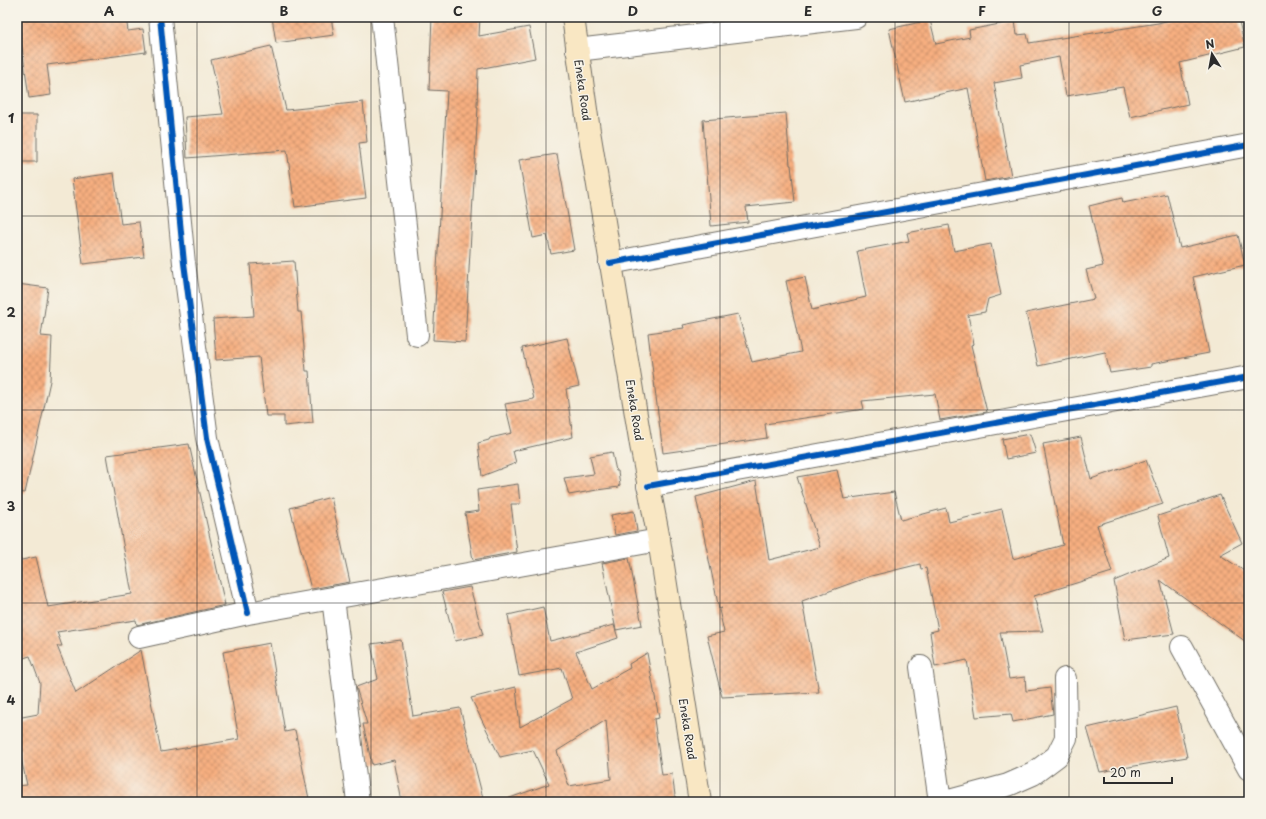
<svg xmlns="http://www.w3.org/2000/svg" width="1266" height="819" viewBox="0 0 1266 819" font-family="'Playpen Sans',sans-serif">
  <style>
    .building { fill: url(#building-cross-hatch); fill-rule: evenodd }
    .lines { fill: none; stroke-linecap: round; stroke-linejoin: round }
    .street-casing { stroke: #716e66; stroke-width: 24 }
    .secondary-casing { stroke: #716e66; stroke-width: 24 }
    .street { stroke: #fff; stroke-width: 22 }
    .secondary { stroke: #f9e7c3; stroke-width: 22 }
    .cycleway-casing { stroke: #f7f3e8; stroke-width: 8 }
    .cycleway { stroke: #0057b8; stroke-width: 6 }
    .grid { fill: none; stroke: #2b2b2b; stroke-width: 1; stroke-opacity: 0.55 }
    .labels { text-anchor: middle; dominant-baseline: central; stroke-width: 3; stroke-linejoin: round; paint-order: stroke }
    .street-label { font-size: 11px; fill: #2b2b2b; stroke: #f7f3e8 }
    .neatline { fill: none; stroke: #2b2b2b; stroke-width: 1.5 }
    .grid-label { font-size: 13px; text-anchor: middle; font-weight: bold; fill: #2b2b2b }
  </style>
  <defs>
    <pattern id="building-cross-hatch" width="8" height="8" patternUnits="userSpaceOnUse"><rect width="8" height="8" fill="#f7af80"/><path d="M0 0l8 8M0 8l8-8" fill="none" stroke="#c88f69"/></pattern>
  </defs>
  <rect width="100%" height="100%" fill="#f7f3e8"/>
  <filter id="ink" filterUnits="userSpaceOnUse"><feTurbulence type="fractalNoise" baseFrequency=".025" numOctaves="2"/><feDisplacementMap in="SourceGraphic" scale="8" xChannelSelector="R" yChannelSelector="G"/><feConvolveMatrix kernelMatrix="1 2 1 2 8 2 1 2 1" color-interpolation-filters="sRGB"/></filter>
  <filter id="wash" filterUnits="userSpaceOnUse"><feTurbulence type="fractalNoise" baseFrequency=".012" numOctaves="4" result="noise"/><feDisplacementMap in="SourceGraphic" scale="16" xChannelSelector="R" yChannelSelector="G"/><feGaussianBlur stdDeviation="0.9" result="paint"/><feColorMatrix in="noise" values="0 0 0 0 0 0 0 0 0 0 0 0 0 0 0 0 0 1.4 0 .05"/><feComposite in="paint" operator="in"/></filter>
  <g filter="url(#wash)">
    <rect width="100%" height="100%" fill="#f3ead5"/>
    <g id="blocks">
      <path class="building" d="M 18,17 L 101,17 L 101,19 L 126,17 L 128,31 L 143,29 L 146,52 L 47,65 L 51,95 L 29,98 Z
        M 272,17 L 331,17 L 334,35 L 276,43 Z
        M 432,17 L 480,17 L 479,36 L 529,27 L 535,58 L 478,69 L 477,107 L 478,107 L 465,342 L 433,340 L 447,91 L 429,90 Z
        M 1181,17 L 1238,17 L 1245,47 L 1180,63 L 1188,104 L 1130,117 L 1123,87 L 1066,96 L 1059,57 L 1020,65 L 1022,78 L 994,83 L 1011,176 L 985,181 L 968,88 L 905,102 L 889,29 L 930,20 L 936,44 L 970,37 L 969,30 L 1015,21 L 1017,35 L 1027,34 L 1029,43 L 1158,23 Z
        M 271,46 L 286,110 L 363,102 L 367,142 L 359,143 L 366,198 L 295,207 L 287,150 L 187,158 L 185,117 L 223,114 L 211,60 Z
        M 786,113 L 790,165 L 791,165 L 795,202 L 746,207 L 748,222 L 711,226 L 703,120 Z
        M 17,115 L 37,115 L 37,162 L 17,162 Z
        M 557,154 L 574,250 L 551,254 L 547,235 L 533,238 L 519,160 Z
        M 114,173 L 121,224 L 139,222 L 144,257 L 83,264 L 72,179 Z
        M 1167,194 L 1180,248 L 1238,235 L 1245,265 L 1193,277 L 1209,353 L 1151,364 L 1151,367 L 1110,373 L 1105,352 L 1038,366 L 1026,313 L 1094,299 L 1086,270 L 1103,266 L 1089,206 L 1122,198 L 1123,203 Z
        M 949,225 L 954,251 L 991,244 L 1001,295 L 988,299 L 985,312 L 968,315 L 974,344 L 971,345 L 987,412 L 940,420 L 935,394 L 862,401 L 864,409 L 765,424 L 767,438 L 663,453 L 648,333 L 684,328 L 683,325 L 738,314 L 752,362 L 801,352 L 786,281 L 805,277 L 812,310 L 866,297 L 857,251 L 909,241 L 907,233 Z
        M 294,261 L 298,312 L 301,312 L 306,371 L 309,371 L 313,423 L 284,426 L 284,416 L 266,416 L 259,357 L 216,360 L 213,319 L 254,316 L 250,264 Z
        M 17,284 L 48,288 L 41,336 L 52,337 L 50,381 L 25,493 L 17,492 Z
        M 567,338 L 579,386 L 566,389 L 573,437 L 513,451 L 516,463 L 482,476 L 478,443 L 489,440 L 490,438 L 512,433 L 505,404 L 534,399 L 522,348 Z
        M 1030,434 L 1036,453 L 1006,459 L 1002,439 Z
        M 1081,437 L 1091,479 L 1146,460 L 1163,504 L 1097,525 L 1112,572 L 1034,596 L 1043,631 L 1000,632 L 1009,679 L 1025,677 L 1026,691 L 1050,688 L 1053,714 L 1013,722 L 1011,714 L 976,717 L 967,660 L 935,667 L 930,632 L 938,630 L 926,568 L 921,569 L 920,564 L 871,576 L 802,601 L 819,692 L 722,697 L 707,636 L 724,632 L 719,610 L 722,608 L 719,609 L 696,497 L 756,481 L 769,560 L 820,547 L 797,477 L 837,470 L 844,499 L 894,492 L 901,520 L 946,508 L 949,522 L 1002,509 L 1013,559 L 1063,545 L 1043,444 Z
        M 189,444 L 225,605 L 137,625 L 136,620 L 57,632 L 62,646 L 57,646 L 76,693 L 141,650 L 161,752 L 239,739 L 223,652 L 270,643 L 285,732 L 295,730 L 309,799 L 291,802 L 17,802 L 17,786 L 27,785 L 17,740 L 17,718 L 38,714 L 40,683 L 30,656 L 17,660 L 17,561 L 36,557 L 48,607 L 132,594 L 107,455 Z
        M 612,452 L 616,471 L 618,471 L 620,485 L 618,486 L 619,487 L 597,490 L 569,495 L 564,478 L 594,474 L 590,456 Z
        M 518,484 L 520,504 L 511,504 L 517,552 L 473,560 L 465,513 L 479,511 L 477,490 Z
        M 1220,495 L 1242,543 L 1220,555 L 1249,574 L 1249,644 L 1160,580 L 1174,634 L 1125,640 L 1114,581 L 1169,558 L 1158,516 Z
        M 331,497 L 350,582 L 311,589 L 290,508 Z
        M 634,511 L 637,531 L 615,535 L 611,515 Z
        M 629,558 L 642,625 L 616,630 L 602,563 Z
        M 470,587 L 483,635 L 455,641 L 442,592 Z
        M 543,607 L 550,641 L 614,625 L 618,638 L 576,652 L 592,689 L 630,668 L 629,664 L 647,653 L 659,718 L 654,719 L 662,775 L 672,774 L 676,802 L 505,802 L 504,800 L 549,784 L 533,750 L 500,757 L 471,698 L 516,687 L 520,727 L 572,699 L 562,668 L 519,676 L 508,615 ZM 606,720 L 611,779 L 569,786 L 557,751 Z
        M 401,640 L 413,716 L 460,708 L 483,798 L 468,802 L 402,802 L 394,760 L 372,765 L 363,724 L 367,724 L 356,687 L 378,679 L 371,644 Z
        M 1176,707 L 1187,757 L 1100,772 L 1087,728 Z"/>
    </g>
  </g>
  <g filter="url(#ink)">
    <use href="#blocks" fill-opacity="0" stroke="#716e66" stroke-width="1"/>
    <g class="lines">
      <g class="street-casing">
        <path id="street" d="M 160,17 L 184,263 L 207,438 L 248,613
          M 382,17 L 417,335
          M 577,50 L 856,17
          M 610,263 L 1249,145
          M 648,486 L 1249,377
          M 333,598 L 358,802
          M 139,637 L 248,613 L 659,540
          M 1182,647 L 1249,769
          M 921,667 L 940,802
          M 945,802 L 1008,785 L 1033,774 L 1057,756 L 1066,738 L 1065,679"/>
      </g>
      <g class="secondary-casing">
        <path id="secondary" d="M 573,17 L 589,131 L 641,445 L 659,540 L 700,802"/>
      </g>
      <use href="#street" class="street"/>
      <use href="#secondary" class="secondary"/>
      <g class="cycleway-casing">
        <path id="cycleway" d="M 160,17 L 184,263 L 207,438 L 248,613
          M 610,263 L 1249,145
          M 648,486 L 1249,377"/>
      </g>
      <use href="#cycleway" class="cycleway"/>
    </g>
  </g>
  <path class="grid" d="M 197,17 L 197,802M 371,17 L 371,802M 546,17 L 546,802M 720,17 L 720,802M 895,17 L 895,802M 1069,17 L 1069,802M 17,216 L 1249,216M 17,410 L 1249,410M 17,603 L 1249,603"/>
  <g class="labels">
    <g class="street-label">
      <text transform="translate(583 90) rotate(82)">Eneka Road</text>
      <text transform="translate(635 410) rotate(81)">Eneka Road</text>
      <text transform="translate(688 729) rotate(81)">Eneka Road</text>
    </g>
  </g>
  <rect width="1266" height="819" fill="none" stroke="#f7f3e8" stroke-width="44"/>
  <g transform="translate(1212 54) rotate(349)" stroke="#f7f3e8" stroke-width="3" paint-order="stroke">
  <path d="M0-3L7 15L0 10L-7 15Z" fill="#2b2b2b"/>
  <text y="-6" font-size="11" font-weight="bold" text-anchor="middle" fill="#2b2b2b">N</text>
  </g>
  <path d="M1104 777v6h68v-6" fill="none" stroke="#2b2b2b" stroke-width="2"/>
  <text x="1110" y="777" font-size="12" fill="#2b2b2b" stroke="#f7f3e8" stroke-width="3" paint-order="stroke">20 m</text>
  <rect x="22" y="22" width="1222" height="775" class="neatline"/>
  <g class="grid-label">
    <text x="109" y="16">A</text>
    <text x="284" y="16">B</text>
    <text x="458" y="16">C</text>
    <text x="633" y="16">D</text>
    <text x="808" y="16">E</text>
    <text x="982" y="16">F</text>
    <text x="1157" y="16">G</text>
    <text x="11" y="123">1</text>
    <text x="11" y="317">2</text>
    <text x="11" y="511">3</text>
    <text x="11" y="705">4</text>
  </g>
</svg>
